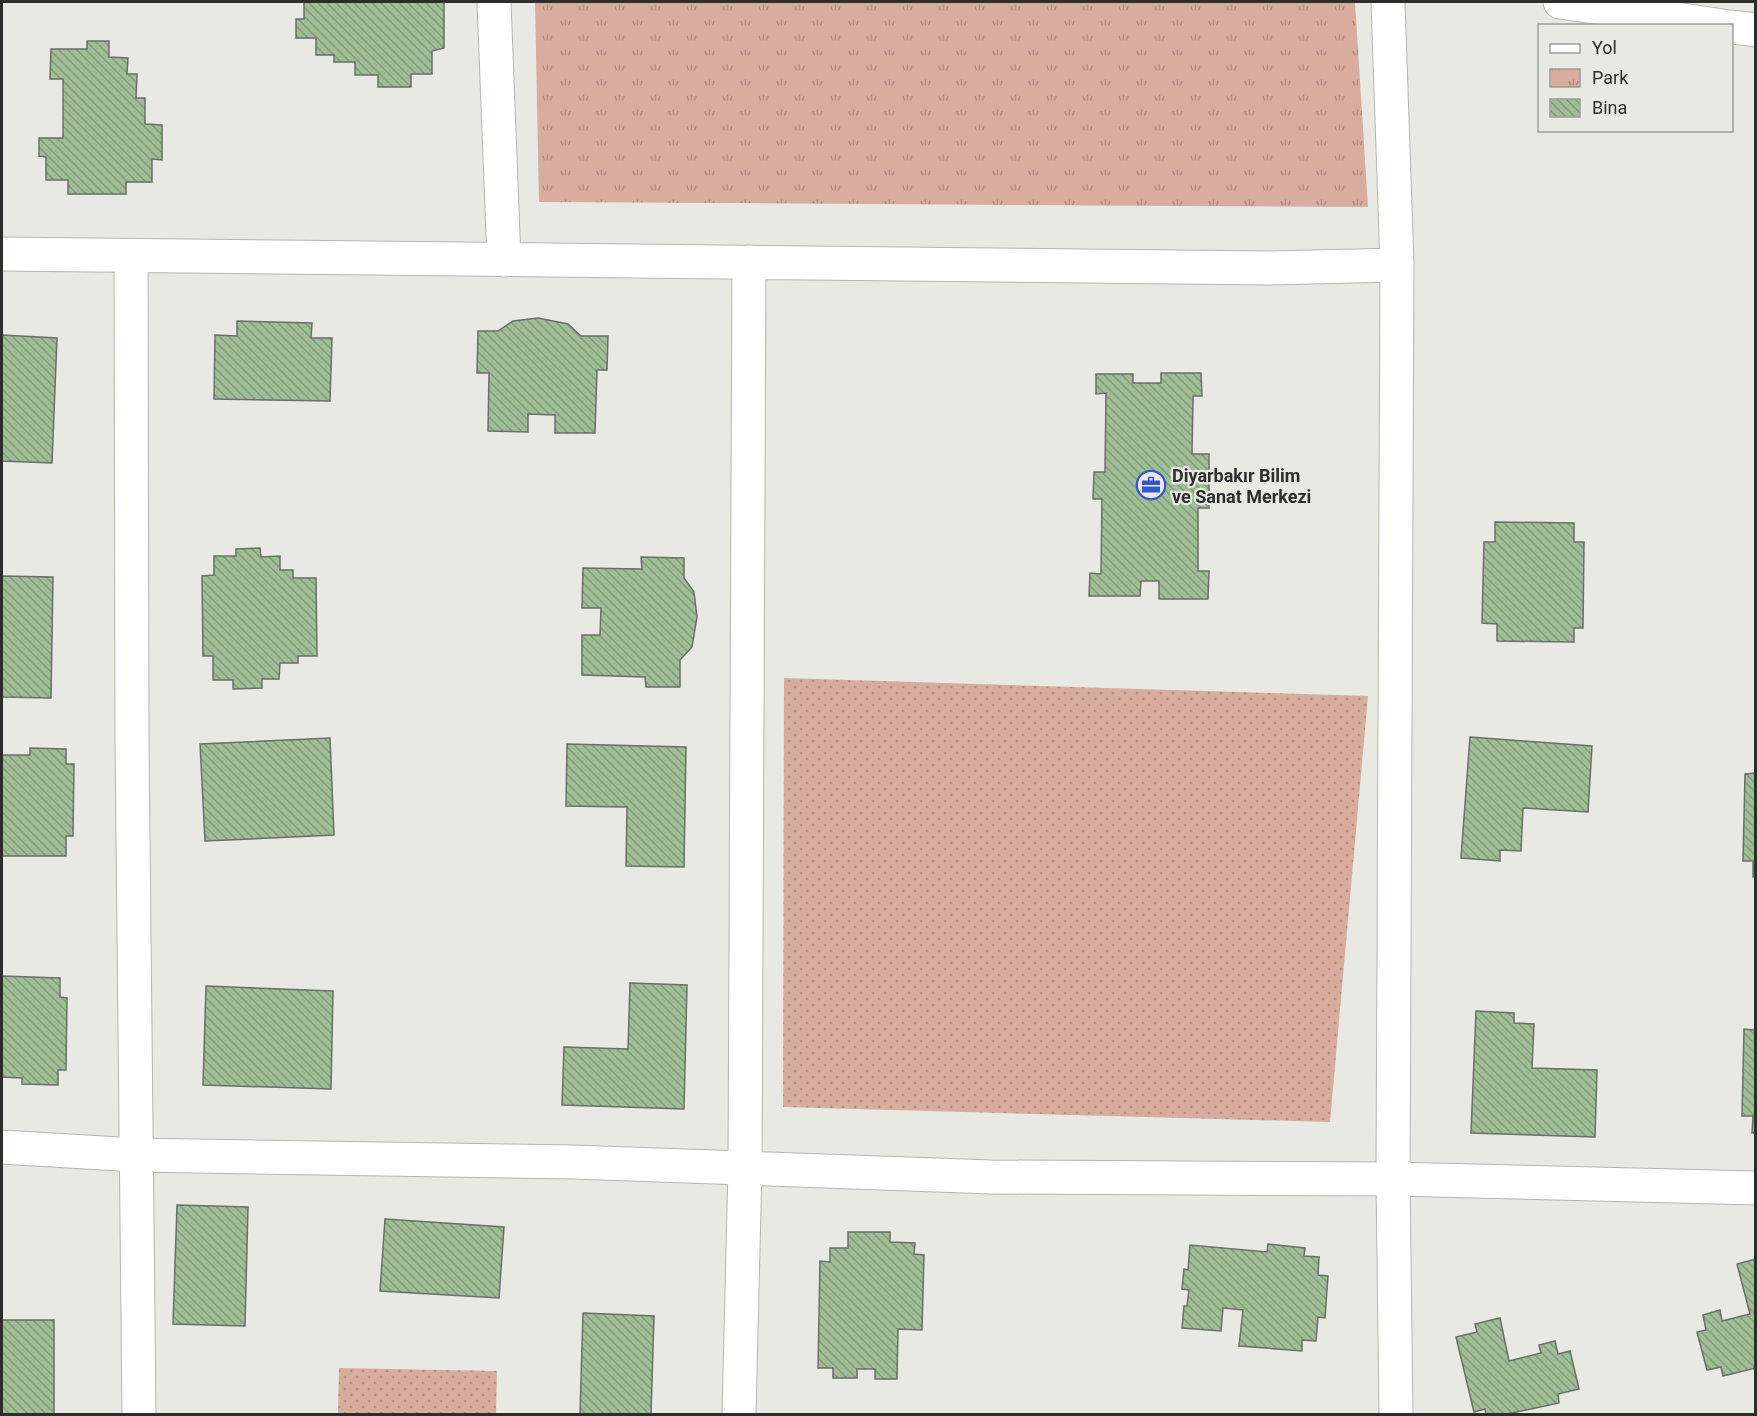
<svg xmlns="http://www.w3.org/2000/svg" width="1757" height="1416" viewBox="0 0 1757 1416" font-family="Roboto,sans-serif">
  <style>
    .grass { fill: url(#grass-dots) }
    .park { fill: url(#park-tufts) }
    .building { fill: url(#building-back-hatch); stroke: #6b6e6a; stroke-width: 1.5 }
    .lines { fill: none; stroke-linecap: round; stroke-linejoin: round }
    .street-casing { stroke: #b6b6b0; stroke-width: 35 }
    .secondary-casing { stroke: #b6b6b0; stroke-width: 35 }
    .street { stroke: #fff; stroke-width: 33 }
    .secondary { stroke: #fff; stroke-width: 33 }
    .labels { text-anchor: middle; dominant-baseline: central; stroke-width: 4.5; stroke-linejoin: round; paint-order: stroke }
    .poi-label { font-size: 18px; font-weight: bold; fill: #2d2d2b; stroke: #e9e9e3; text-anchor: start }
  </style>
  <defs>
    <pattern id="grass-dots" width="8" height="8" patternUnits="userSpaceOnUse" patternTransform="scale(1.5)"><rect width="8" height="8" fill="#d8ad9e"/><path d="M2 2h.1M6 6h.1" fill="none" stroke="#b08d81" stroke-width="1.8" stroke-linecap="round"/></pattern>
    <pattern id="park-tufts" width="24" height="20" patternUnits="userSpaceOnUse" patternTransform="scale(1.5)"><rect width="24" height="20" fill="#d8ad9e"/><path d="M3 7l-1-3M5 7V3M7 7l1-3M15 17l-1-3M17 17v-4M19 17l1-3" fill="none" stroke="#b08d81"/></pattern>
    <pattern id="building-back-hatch" width="6" height="6" patternUnits="userSpaceOnUse" patternTransform="scale(1.5)"><rect width="6" height="6" fill="#9fbe95"/><path d="M-1 5l2 2M0 0l6 6M5-1l2 2" fill="none" stroke="#829b7a"/></pattern>
  </defs>
  <rect width="100%" height="100%" fill="#e9e9e3"/>
  <path class="grass" d="M 784,678 L 1368,696 L 1330,1122 L 783,1107 Z
    M 339,1368 L 497,1371 L 496,1414 L 338,1414 Z"/>
  <path class="park" d="M 535,2 L 1355,2 L 1368,207 L 539,202 Z"/>
  <path class="building" d="M 304,2 L 444,2 L 444,48 L 432,51 L 432,74 L 411,74 L 411,87 L 378,87 L 378,75 L 355,75 L 355,62 L 334,62 L 334,55 L 316,55 L 316,38 L 296,38 L 296,19 L 304,19 Z
    M 87,41 L 109,41 L 109,57 L 128,58 L 127,74 L 137,74 L 136,98 L 145,98 L 145,124 L 162,125 L 162,160 L 152,159 L 152,182 L 126,182 L 126,194 L 68,194 L 68,180 L 46,180 L 46,157 L 39,156 L 39,138 L 63,138 L 63,79 L 50,79 L 51,49 L 87,49 Z
    M 538,318 L 568,324 L 581,336 L 608,336 L 607,370 L 597,370 L 595,433 L 555,433 L 555,415 L 528,414 L 528,432 L 488,431 L 489,373 L 477,373 L 478,331 L 498,331 L 513,321 Z
    M 237,321 L 312,323 L 311,338 L 332,338 L 330,401 L 214,399 L 215,335 L 237,336 Z
    M 2,335 L 57,338 L 52,463 L 2,461 Z
    M 1161,373 L 1201,373 L 1202,396 L 1193,396 L 1192,454 L 1209,454 L 1209,508 L 1198,508 L 1198,571 L 1209,571 L 1208,599 L 1159,599 L 1159,581 L 1141,581 L 1140,596 L 1089,596 L 1090,573 L 1101,574 L 1102,499 L 1093,499 L 1094,472 L 1105,472 L 1106,393 L 1096,394 L 1096,374 L 1133,374 L 1133,383 L 1161,383 Z
    M 1495,522 L 1574,523 L 1574,542 L 1584,542 L 1583,628 L 1574,628 L 1574,642 L 1497,641 L 1497,624 L 1482,623 L 1484,542 L 1495,542 Z
    M 260,548 L 261,557 L 280,556 L 280,570 L 293,570 L 293,578 L 316,578 L 317,656 L 298,656 L 298,663 L 280,663 L 279,679 L 262,679 L 262,688 L 233,689 L 233,680 L 213,680 L 213,656 L 203,656 L 202,576 L 214,575 L 214,556 L 236,556 L 236,549 Z
    M 641,557 L 684,558 L 684,578 L 694,592 L 697,617 L 692,647 L 680,660 L 680,687 L 646,687 L 645,677 L 582,675 L 582,635 L 600,635 L 601,608 L 582,608 L 583,568 L 642,569 Z
    M 2,576 L 53,577 L 51,698 L 2,697 Z
    M 1470,737 L 1592,746 L 1588,812 L 1523,808 L 1521,851 L 1500,850 L 1500,861 L 1461,858 Z
    M 330,738 L 334,835 L 205,841 L 200,744 Z
    M 567,744 L 686,747 L 684,867 L 626,866 L 627,807 L 566,806 Z
    M 30,748 L 66,749 L 66,764 L 74,764 L 73,836 L 66,836 L 66,856 L 2,856 L 2,755 L 30,755 Z
    M 1756,773 L 1756,877 L 1753,877 L 1753,861 L 1743,861 L 1745,774 Z
    M 2,976 L 60,978 L 60,997 L 67,998 L 66,1070 L 58,1070 L 58,1085 L 22,1084 L 22,1078 L 2,1077 Z
    M 630,983 L 687,985 L 684,1109 L 562,1105 L 564,1047 L 628,1049 Z
    M 206,986 L 333,991 L 331,1089 L 203,1085 Z
    M 1755,1009 L 1756,1009 L 1756,1133 L 1752,1133 L 1753,1116 L 1742,1116 L 1744,1029 L 1755,1030 Z
    M 1476,1011 L 1514,1013 L 1514,1023 L 1534,1024 L 1532,1068 L 1597,1070 L 1595,1137 L 1471,1133 Z
    M 177,1205 L 248,1207 L 245,1326 L 173,1324 Z
    M 385,1219 L 504,1227 L 499,1298 L 380,1291 Z
    M 848,1232 L 890,1232 L 890,1242 L 915,1243 L 914,1254 L 924,1255 L 922,1330 L 898,1329 L 897,1379 L 875,1379 L 875,1369 L 857,1369 L 857,1378 L 833,1378 L 833,1368 L 818,1368 L 820,1261 L 830,1262 L 830,1248 L 848,1248 Z
    M 1268,1244 L 1305,1248 L 1304,1256 L 1319,1257 L 1318,1275 L 1328,1276 L 1325,1318 L 1318,1317 L 1316,1341 L 1302,1340 L 1302,1351 L 1239,1346 L 1243,1310 L 1223,1308 L 1221,1331 L 1182,1328 L 1184,1306 L 1187,1306 L 1189,1290 L 1182,1289 L 1184,1269 L 1188,1270 L 1190,1245 L 1267,1252 Z
    M 1756,1259 L 1756,1368 L 1723,1376 L 1721,1367 L 1707,1370 L 1697,1332 L 1706,1330 L 1703,1315 L 1720,1310 L 1722,1321 L 1750,1314 L 1737,1264 Z
    M 583,1313 L 654,1316 L 651,1414 L 580,1414 Z
    M 1500,1318 L 1509,1361 L 1541,1353 L 1539,1345 L 1555,1341 L 1558,1354 L 1570,1351 L 1579,1389 L 1558,1394 L 1559,1403 L 1507,1414 L 1486,1414 L 1485,1409 L 1474,1412 L 1456,1337 L 1477,1332 L 1475,1324 Z
    M 2,1320 L 54,1320 L 54,1414 L 2,1414 Z"/>
  <g class="lines">
    <g class="street-casing">
      <path id="street" d="M 494,2 L 504,260
        M 1388,2 L 1397,265 L 1393,1179 L 1396,1414
        M 2,254 L 1269,268 L 1397,265
        M 131,256 L 132,741 L 139,1414
        M 2,1147 L 136,1155 L 573,1162 L 992,1177 L 1393,1179 L 1756,1188
        M 739,1414 L 745,1168 L 749,262"/>
    </g>
    <g class="secondary-casing">
      <path id="secondary" d="M 1560,2 L 1723,26
        M 1732,27 L 1756,30"/>
    </g>
    <use href="#street" class="street"/>
    <use href="#secondary" class="secondary"/>
  </g>
  <defs>
    <g id="office-ring" transform="scale(1.5)"><circle r="9.5" fill="#e9e9e3" stroke="#3657c8" stroke-width="1.5"/><path d="M-6-3h4V-5.5h4V-3h4V5H-6ZM-1-4.5V-3h2v-1.5ZM-6 0V1H6V0Z" fill="#3657c8"/></g>
  </defs>
  <g fill-rule="evenodd">
    <use href="#office-ring" x="1151" y="485"/>
  </g>
  <g class="labels">
    <g class="poi-label">
      <text x="1172" y="475">Diyarbakır Bilim<tspan x="1172" dy="21">ve Sanat Merkezi</tspan></text>
    </g>
  </g>
  <rect width="1757" height="1416" fill="none" stroke="#2d2d2b" stroke-width="6"/>
  <rect x="1538" y="24" width="195" height="108" fill="#e9e9e3" stroke="#9e9e99" stroke-width="1.5"/>
  <rect x="1550" y="44" width="30" height="9" fill="#ffffff" stroke="#9e9e99" stroke-width="1.5"/>
  <text x="1592" y="54" font-size="18" fill="#2d2d2b">Yol</text>
  <rect x="1550" y="69" width="30" height="18" fill="url(#park-tufts)" stroke="#9e9e99" stroke-width="1.5"/>
  <text x="1592" y="84" font-size="18" fill="#2d2d2b">Park</text>
  <rect x="1550" y="99" width="30" height="18" fill="url(#building-back-hatch)" stroke="#9e9e99" stroke-width="1.5"/>
  <text x="1592" y="114" font-size="18" fill="#2d2d2b">Bina</text>
</svg>
